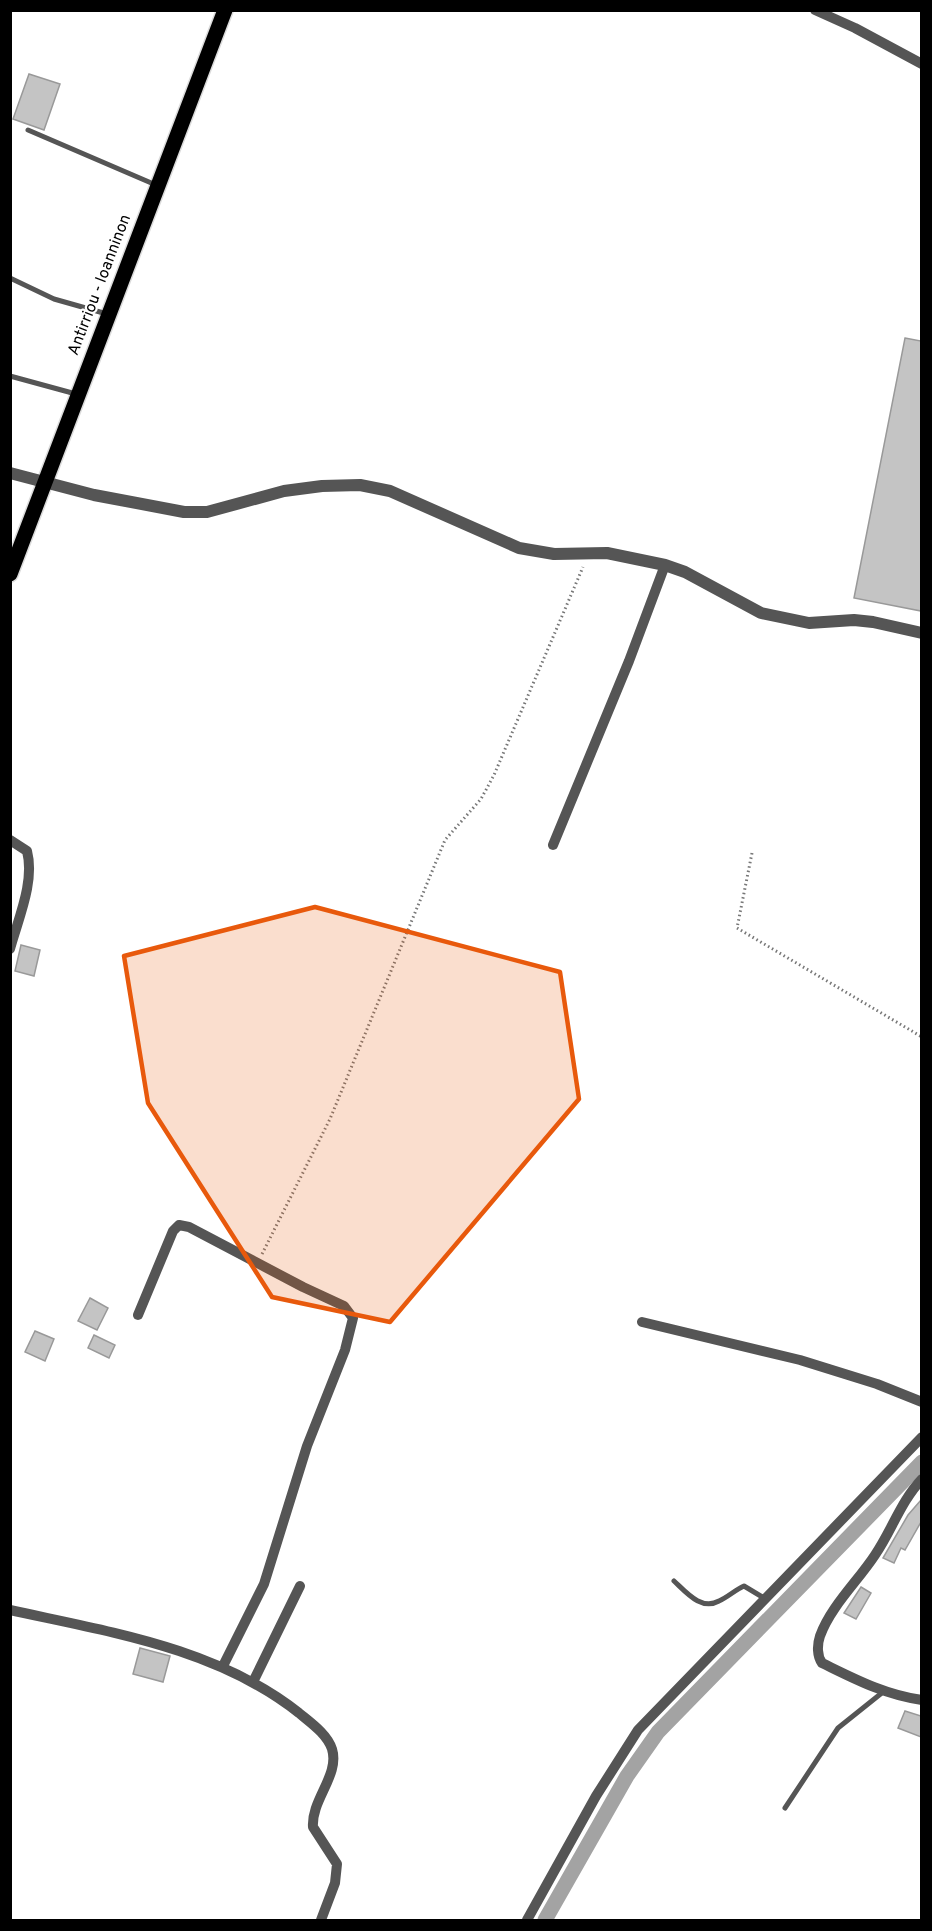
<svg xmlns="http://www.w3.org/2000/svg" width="932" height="1931" viewBox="0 0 932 1931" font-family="Overpass,sans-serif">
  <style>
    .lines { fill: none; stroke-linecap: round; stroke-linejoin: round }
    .canal { stroke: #a3a3a3; stroke-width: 15 }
    .building { fill: #c4c4c4; stroke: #999; stroke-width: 1.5 }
    .primary-casing { stroke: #dbdbdb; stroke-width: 18 }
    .path { stroke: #777; stroke-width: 3; stroke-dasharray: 1.5 3; stroke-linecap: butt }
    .service { stroke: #555; stroke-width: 5 }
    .minor { stroke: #555; stroke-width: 10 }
    .tertiary { stroke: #555; stroke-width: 12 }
    .primary { stroke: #000; stroke-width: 15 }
    .marked { fill: #e8590c; fill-opacity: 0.2; stroke: #e8590c; stroke-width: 4.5; stroke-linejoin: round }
    .labels { text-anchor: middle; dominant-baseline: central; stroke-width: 4.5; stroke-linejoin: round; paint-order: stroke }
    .street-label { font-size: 16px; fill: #000; stroke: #fff }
  </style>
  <rect width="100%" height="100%" fill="#fff"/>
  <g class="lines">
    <path class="canal" d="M 545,1920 L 627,1776 L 658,1732 L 922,1462"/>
  </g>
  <path class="building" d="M 29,74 L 60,84 L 44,130 L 13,119 Z
    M 905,338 L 921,341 L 921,611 L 854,598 Z
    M 21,945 L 40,950 L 34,976 L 15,971 Z
    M 90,1298 L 108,1308 L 97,1330 L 78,1321 Z
    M 35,1331 L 54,1339 L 45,1361 L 25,1352 Z
    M 94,1335 L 115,1345 L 109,1358 L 88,1348 Z
    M 921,1500 L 921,1522 L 905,1550 L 901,1548 L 894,1563 L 883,1558 L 908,1515 Z
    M 861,1587 L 871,1593 L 856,1619 L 844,1613 Z
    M 140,1648 L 170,1656 L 163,1682 L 133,1674 Z
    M 905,1711 L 921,1716 L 921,1737 L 898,1728 Z"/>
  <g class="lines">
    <g class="primary-casing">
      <path id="primary" d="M 10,574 L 225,10"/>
    </g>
    <path class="path" d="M 752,853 L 737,928 L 922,1037
      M 262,1254 L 330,1119 L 445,840 L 481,799 L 494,775 L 583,567"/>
    <path class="service" d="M 28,130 L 156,185
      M 10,278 L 54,299 L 107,314
      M 10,376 L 76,394
      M 674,1581 C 686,1592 701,1611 719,1601 C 728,1597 735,1590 744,1586 L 764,1598
      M 785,1808 L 838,1728 L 883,1692"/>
    <path class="minor" d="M 815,10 L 855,28 L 922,64
      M 10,840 L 27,851 C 35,882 18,919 10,949
      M 553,845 L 629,661 L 665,565
      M 138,1315 L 173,1231 L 179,1225 L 189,1227 L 303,1287 L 344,1306 L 353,1318 L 345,1350 L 307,1446 L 264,1584 L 223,1666
      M 642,1322 L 800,1360 L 877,1384 L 922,1402
      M 922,1479 C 901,1501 892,1530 875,1555 C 858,1581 831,1606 820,1636 C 817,1645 817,1656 822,1663 C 855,1679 885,1695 922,1700
      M 10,1610 C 110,1632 217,1648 299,1713 C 311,1723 327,1734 332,1749 C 340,1775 311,1800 313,1827 L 337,1864 L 335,1883 L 321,1920
      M 253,1682 L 300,1586
      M 527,1920 L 596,1796 L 638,1730 L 922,1437"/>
    <path class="tertiary" d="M 10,473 L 94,495 L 184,512 L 207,512 L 284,491 L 322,486 L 360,485 L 390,491 L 519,548 L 554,554 L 607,553 L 665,565 L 685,572 L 761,613 L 809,623 L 854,620 L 873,622 L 922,633"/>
    <use href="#primary" class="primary"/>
  </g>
  <path class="marked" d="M 315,907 L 560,972 L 579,1099 L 390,1322 L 272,1297 L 148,1103 L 124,956 Z"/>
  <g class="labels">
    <g class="street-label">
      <text transform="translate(100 285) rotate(-69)">Antirriou - Ioanninon</text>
    </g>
  </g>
  <rect width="932" height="1931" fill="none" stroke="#000000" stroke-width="24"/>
</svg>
